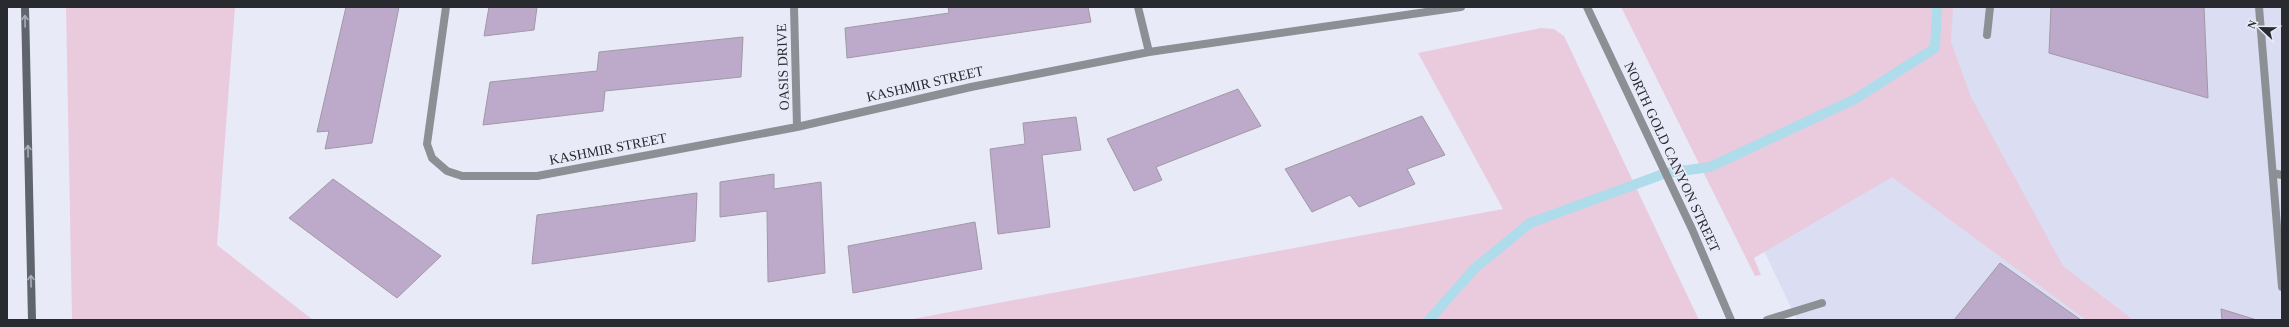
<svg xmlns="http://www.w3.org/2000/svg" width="2289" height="327" viewBox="0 0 2289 327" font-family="Georgia,serif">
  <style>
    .built { fill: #dbddf2 }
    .green { fill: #eacbdd }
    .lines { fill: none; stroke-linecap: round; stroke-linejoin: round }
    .stream { stroke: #afdcea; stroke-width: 10 }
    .building { fill: #bdaaca; stroke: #a099a4 }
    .lane { stroke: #8c9095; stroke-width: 8 }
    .street { stroke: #8c9095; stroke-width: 8 }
    .secondary { stroke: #5f656c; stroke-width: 8 }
    .oneway { stroke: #abaeb9 }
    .labels { text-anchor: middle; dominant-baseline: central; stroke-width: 3.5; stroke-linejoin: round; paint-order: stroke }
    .street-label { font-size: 14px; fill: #292a2f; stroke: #e9eaf8 }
  </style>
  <rect width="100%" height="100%" fill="#e9eaf8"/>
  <path class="built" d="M 1923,7 L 2282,7 L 2282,320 L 1797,320 L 1761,245 Z"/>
  <path class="green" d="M 66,7 L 235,7 L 217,245 L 313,320 L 72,320 Z
    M 1621,7 L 1953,7 L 1951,42 L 1971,97 L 2063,266 L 2133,320 L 2086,320 L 1892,177 L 1754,258 L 1761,275 L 1755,276 Z
    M 1541,28 L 1554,29 L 1564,36 L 1699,320 L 907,320 L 1503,209 L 1418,53 Z"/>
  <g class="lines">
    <path class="stream" d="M 1429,320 L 1475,268 L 1530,223 L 1666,173 L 1710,167 L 1855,99 L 1935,48 L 1937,7"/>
  </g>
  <path class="building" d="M 346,7 L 399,7 L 372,143 L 325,149 L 329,131 L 317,132 Z
    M 489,7 L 537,7 L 534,30 L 484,36 Z
    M 948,7 L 1088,7 L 1091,22 L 847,58 L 845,28 L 949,13 Z
    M 2051,7 L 2204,7 L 2208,98 L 2049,53 Z
    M 743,37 L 741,77 L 605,91 L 603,111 L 483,125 L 490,82 L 597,71 L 599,52 Z
    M 1238,89 L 1261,126 L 1156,167 L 1162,180 L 1134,191 L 1107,139 Z
    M 1422,116 L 1445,155 L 1407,169 L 1415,184 L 1359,207 L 1350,195 L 1312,212 L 1285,169 Z
    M 1076,117 L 1081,150 L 1042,155 L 1050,227 L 998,234 L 990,149 L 1025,144 L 1023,123 Z
    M 774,174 L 774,189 L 821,182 L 825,273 L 768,282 L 767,211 L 720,217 L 720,182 Z
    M 333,179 L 441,256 L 397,298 L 289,218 Z
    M 697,193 L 695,241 L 532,264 L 537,215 Z
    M 975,222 L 982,269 L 853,293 L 848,246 Z
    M 2000,263 L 2081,320 L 1954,320 Z
    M 2221,309 L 2257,320 L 2222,320 Z"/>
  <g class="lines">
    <path class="lane" d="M 2259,7 L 2282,287
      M 1987,35 L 1990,7
      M 2273,173 L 2282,175
      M 1767,320 L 1822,303"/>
    <path class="street" d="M 446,7 L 427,144 L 432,158 L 447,171 L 462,176 L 537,176 L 797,127 L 971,87 L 1149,52 L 1461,7
      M 794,7 L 797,127
      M 1138,7 L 1149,52
      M 1587,7 L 1692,229 L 1731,320"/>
    <path class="secondary" d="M 25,7 L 32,320"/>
  </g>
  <defs><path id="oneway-shaft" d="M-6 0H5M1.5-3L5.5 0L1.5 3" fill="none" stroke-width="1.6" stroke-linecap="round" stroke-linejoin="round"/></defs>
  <g class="oneway">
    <use href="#oneway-shaft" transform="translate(25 21) rotate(-91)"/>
    <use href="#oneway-shaft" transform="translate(28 151) rotate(-91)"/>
    <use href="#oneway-shaft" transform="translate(31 281) rotate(-91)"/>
  </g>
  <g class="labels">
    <g class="street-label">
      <text transform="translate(783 67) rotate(-92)">OASIS DRIVE</text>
      <text transform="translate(925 84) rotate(-13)">KASHMIR STREET</text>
      <text transform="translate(608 149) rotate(-11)">KASHMIR STREET</text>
      <text transform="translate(1672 157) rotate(65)">NORTH GOLD CANYON STREET</text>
    </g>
  </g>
  <rect width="2289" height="327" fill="none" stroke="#292a2f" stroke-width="16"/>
  <g transform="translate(2261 28) rotate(292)" stroke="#e9eaf8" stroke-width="3" paint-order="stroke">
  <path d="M0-3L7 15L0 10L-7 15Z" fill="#292a2f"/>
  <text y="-6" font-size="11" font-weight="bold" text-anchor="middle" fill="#292a2f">N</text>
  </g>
</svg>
